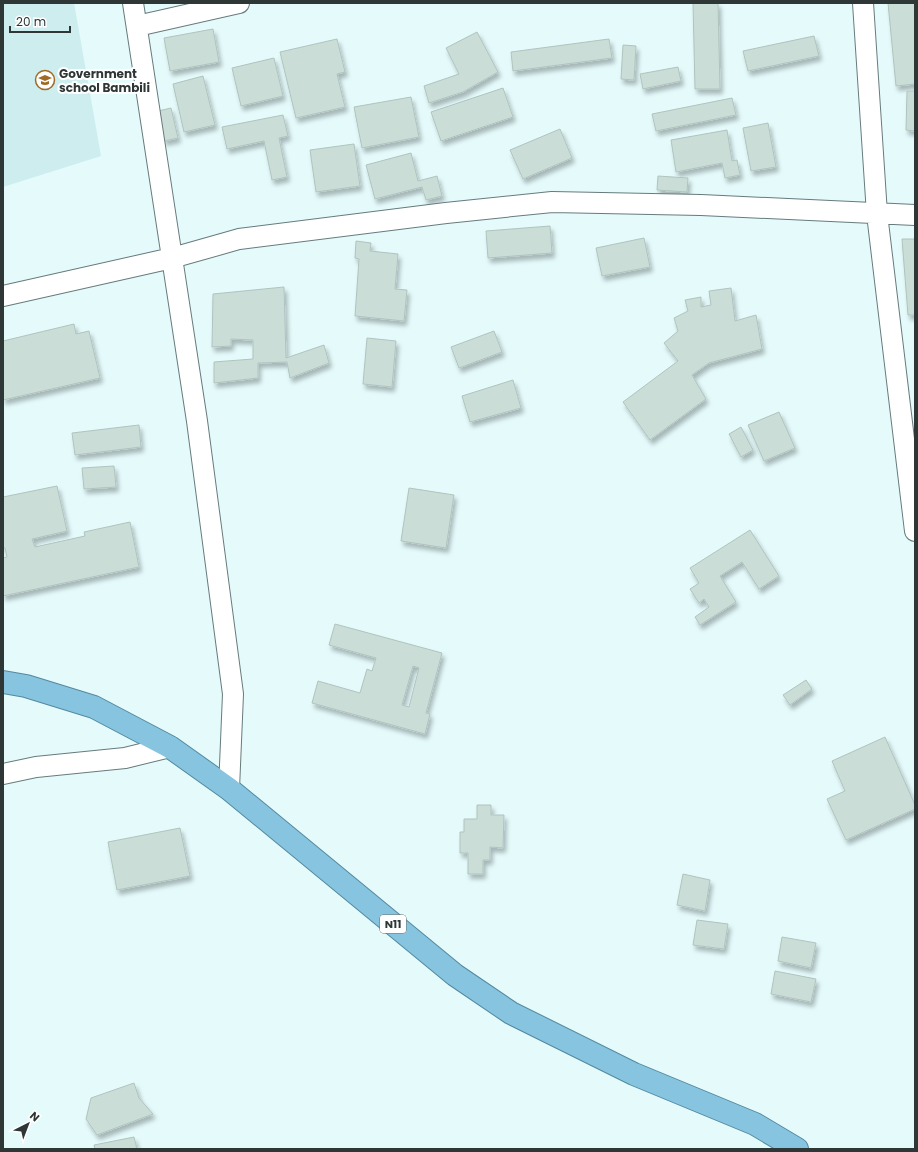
<svg xmlns="http://www.w3.org/2000/svg" width="918" height="1152" viewBox="0 0 918 1152" font-family="Poppins,sans-serif">
  <style>
    .built { fill: #ceedef }
    .building { fill: #caddd7; stroke: #b0c4be; fill-rule: evenodd; filter: url(#shadow) }
    .lines { fill: none; stroke-linecap: round; stroke-linejoin: round }
    .minor-casing { stroke: #677b7c; stroke-width: 22 }
    .trunk-casing { stroke: #54899f; stroke-width: 24 }
    .minor { stroke: #fff; stroke-width: 20 }
    .trunk { stroke: #86c4e0; stroke-width: 22 }
    .labels { text-anchor: middle; dominant-baseline: central; stroke-width: 4; stroke-linejoin: round; paint-order: stroke }
    .shield { fill: #fff; stroke: #6d7272; stroke-width: 1 }
    .shield-label { font-size: 11px; font-weight: bold; fill: #2e3636 }
    .poi-label { font-size: 12px; font-weight: bold; fill: #2e3636; stroke: #fff; text-anchor: start }
  </style>
  <defs>
    <filter id="shadow"><feDropShadow dx="2.5" dy="4.5" stdDeviation="2" flood-color="#0004"/></filter>
  </defs>
  <rect width="100%" height="100%" fill="#e4fafb"/>
  <path class="built" d="M 3,3 L 74,3 L 101,156 L 3,187 Z"/>
  <path class="building" d="M 693,3 L 718,3 L 720,89 L 695,89 Z
    M 888,3 L 915,3 L 915,84 L 896,86 Z
    M 213,29 L 219,62 L 170,71 L 164,38 Z
    M 477,32 L 498,72 L 463,92 L 429,103 L 424,86 L 459,74 L 446,48 Z
    M 814,36 L 819,56 L 748,71 L 743,51 Z
    M 337,39 L 345,72 L 337,74 L 345,107 L 296,118 L 280,52 Z
    M 609,39 L 612,58 L 513,71 L 511,52 Z
    M 623,45 L 636,46 L 634,80 L 621,79 Z
    M 274,58 L 283,96 L 241,106 L 232,68 Z
    M 678,67 L 681,81 L 643,89 L 640,74 Z
    M 203,76 L 215,125 L 184,132 L 173,84 Z
    M 503,88 L 513,117 L 441,141 L 431,112 Z
    M 907,91 L 915,91 L 915,131 L 906,130 Z
    M 411,97 L 419,137 L 362,148 L 354,107 Z
    M 732,98 L 736,115 L 656,131 L 652,114 Z
    M 171,108 L 178,138 L 164,141 L 158,111 Z
    M 283,115 L 288,136 L 279,138 L 287,177 L 272,180 L 264,141 L 227,149 L 222,127 Z
    M 768,123 L 776,167 L 751,171 L 743,128 Z
    M 560,129 L 572,158 L 523,179 L 510,150 Z
    M 727,130 L 732,161 L 737,160 L 740,175 L 725,178 L 722,163 L 676,172 L 671,140 Z
    M 354,144 L 360,186 L 316,192 L 310,150 Z
    M 411,153 L 418,181 L 437,176 L 442,196 L 426,200 L 422,187 L 375,199 L 366,165 Z
    M 658,176 L 688,178 L 687,192 L 657,190 Z
    M 550,226 L 552,253 L 488,258 L 486,231 Z
    M 644,238 L 650,267 L 602,276 L 596,248 Z
    M 902,239 L 915,239 L 915,315 L 908,315 Z
    M 356,241 L 371,243 L 370,251 L 398,254 L 395,289 L 407,290 L 404,321 L 355,316 L 359,259 L 355,258 Z
    M 284,287 L 286,358 L 324,345 L 329,363 L 290,378 L 287,362 L 258,363 L 258,378 L 214,383 L 214,362 L 253,359 L 253,340 L 231,339 L 231,346 L 212,347 L 213,294 Z
    M 731,288 L 735,321 L 756,315 L 762,349 L 709,363 L 692,375 L 706,399 L 650,440 L 623,402 L 678,361 L 664,343 L 678,331 L 674,318 L 688,311 L 685,300 L 701,297 L 701,307 L 711,305 L 709,291 Z
    M 74,324 L 76,334 L 89,331 L 100,378 L 3,400 L 3,341 Z
    M 494,331 L 502,352 L 459,368 L 451,347 Z
    M 367,338 L 396,341 L 392,387 L 363,384 Z
    M 513,380 L 521,408 L 470,422 L 462,396 Z
    M 779,412 L 795,448 L 764,461 L 748,425 Z
    M 139,425 L 141,447 L 75,455 L 72,433 Z
    M 741,427 L 753,450 L 741,457 L 729,434 Z
    M 114,466 L 116,487 L 84,489 L 82,468 Z
    M 57,486 L 67,531 L 32,539 L 35,547 L 85,536 L 84,532 L 130,522 L 139,567 L 3,596 L 3,558 L 7,557 L 5,548 L 3,548 L 3,497 Z
    M 409,488 L 454,495 L 446,548 L 401,541 Z
    M 750,530 L 779,576 L 759,589 L 742,562 L 720,576 L 736,602 L 700,625 L 695,617 L 709,607 L 704,599 L 699,603 L 690,589 L 699,583 L 690,568 Z
    M 335,624 L 442,653 L 426,713 L 430,714 L 425,734 L 312,703 L 318,681 L 360,693 L 367,669 L 372,671 L 376,658 L 329,645 ZM 413,666 L 419,668 L 409,707 L 402,705 Z
    M 806,680 L 812,689 L 790,705 L 783,695 Z
    M 885,737 L 915,805 L 915,809 L 846,840 L 827,799 L 845,791 L 832,761 Z
    M 477,805 L 491,805 L 491,815 L 504,815 L 503,848 L 490,847 L 490,860 L 483,860 L 483,874 L 468,874 L 468,853 L 460,853 L 460,832 L 464,832 L 464,819 L 477,819 Z
    M 180,828 L 190,876 L 117,890 L 108,842 Z
    M 683,874 L 710,880 L 705,911 L 677,905 Z
    M 697,920 L 728,924 L 724,949 L 693,945 Z
    M 782,937 L 816,943 L 811,968 L 778,961 Z
    M 775,971 L 816,979 L 811,1002 L 771,994 Z
    M 134,1083 L 139,1098 L 153,1114 L 97,1135 L 86,1119 L 91,1098 Z
    M 134,1137 L 137,1149 L 95,1149 L 94,1145 Z"/>
  <g class="lines">
    <g class="minor-casing">
      <path id="minor" d="M 133,3 L 197,421 L 233,694 L 229,789
        M 863,3 L 877,214 L 915,531
        M 137,26 L 239,3
        M 3,296 L 172,258 L 239,239 L 446,213 L 552,202 L 701,205 L 915,215
        M 3,774 L 36,767 L 125,758 L 170,747"/>
    </g>
    <g class="trunk-casing">
      <path id="trunk" d="M 3,682 L 26,686 L 94,707 L 170,747 L 229,789 L 455,975 L 511,1013 L 634,1074 L 755,1124 L 797,1149"/>
    </g>
    <use href="#minor" class="minor"/>
    <use href="#trunk" class="trunk"/>
  </g>
  <defs>
    <g id="school-ring" transform="scale(1)"><circle r="9.5" fill="#fff" stroke="#a06924" stroke-width="1.5"/><path d="M0-5L7-2L0 1L-7-2ZM-4 1L0 2.5L4 1V4Q0 6-4 4Z" fill="#a06924"/></g>
  </defs>
  <g fill-rule="evenodd">
    <use href="#school-ring" x="45" y="80"/>
  </g>
  <g class="labels">
    <rect class="shield" x="380" y="915" width="26" height="18" rx="3"/>
    <g class="shield-label">
      <text x="393" y="924">N11</text>
    </g>
    <g class="poi-label">
      <text x="59" y="73">Government<tspan x="59" dy="14">school Bambili</tspan></text>
    </g>
  </g>
  <rect width="918" height="1152" fill="none" stroke="#2e3636" stroke-width="8"/>
  <g transform="translate(28 1124) rotate(42)" stroke="#ffffff" stroke-width="3" paint-order="stroke">
  <path d="M0-3L7 15L0 10L-7 15Z" fill="#2e3636"/>
  <text y="-6" font-size="11" font-weight="bold" text-anchor="middle" fill="#2e3636">N</text>
  </g>
  <path d="M10 26v6h60v-6" fill="none" stroke="#2e3636" stroke-width="2"/>
  <text x="16" y="26" font-size="12" fill="#2e3636" stroke="#ffffff" stroke-width="3" paint-order="stroke">20 m</text>
</svg>
